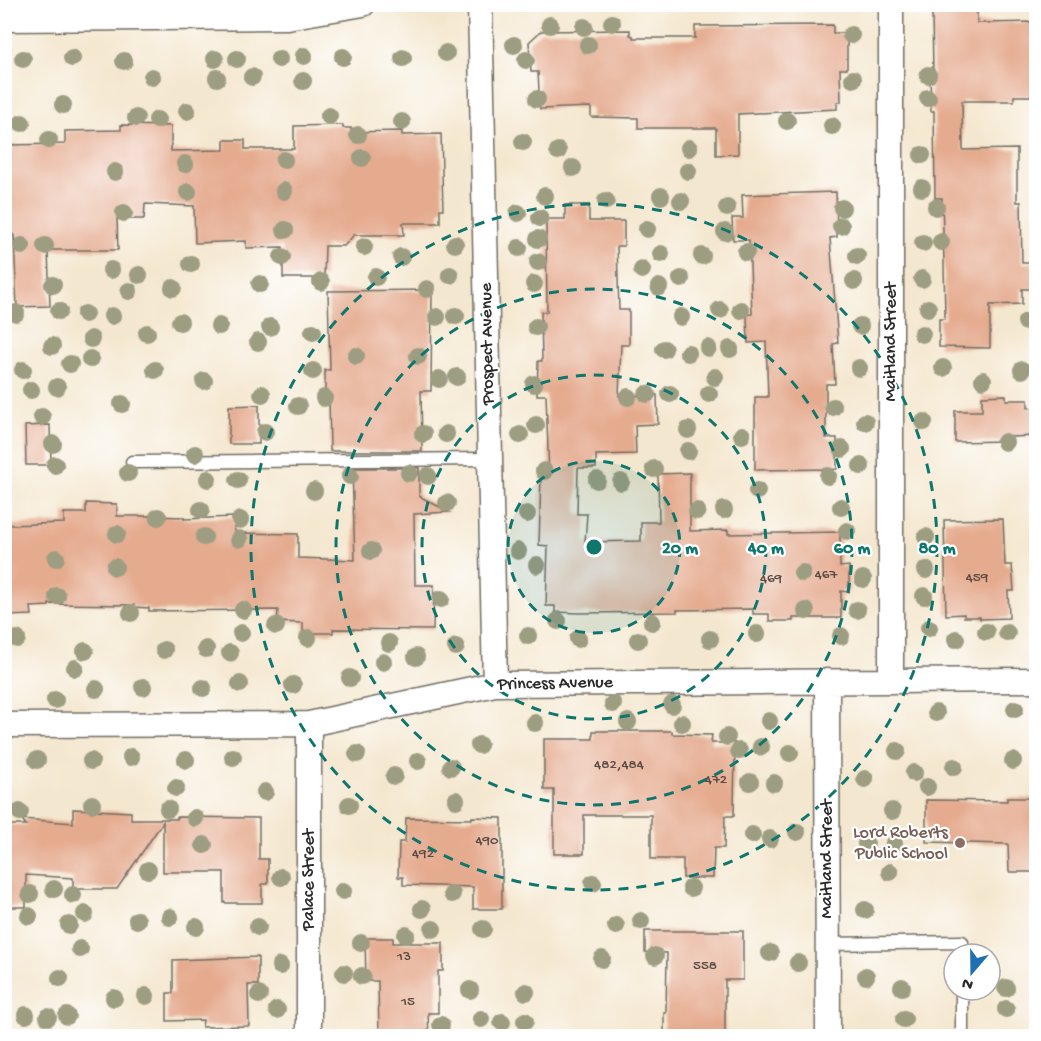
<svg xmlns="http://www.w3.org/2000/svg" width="1041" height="1041" viewBox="0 0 1041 1041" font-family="'Gochi Hand',sans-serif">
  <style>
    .building { fill: #e5ab8f }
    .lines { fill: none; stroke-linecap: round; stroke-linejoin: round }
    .lane-casing { stroke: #716d64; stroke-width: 15 }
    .street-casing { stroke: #716d64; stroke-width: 27 }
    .lane { stroke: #fff; stroke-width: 12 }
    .street { stroke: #fff; stroke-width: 24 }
    .tree { fill: #9d9d81 }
    .ring { fill: none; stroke: #0f766e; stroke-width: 3; stroke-dasharray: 10 8 }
    .education-dot { fill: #8d6e63; stroke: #fff; stroke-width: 2 }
    .labels { text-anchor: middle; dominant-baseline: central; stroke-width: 4.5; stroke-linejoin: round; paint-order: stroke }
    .number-label { font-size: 15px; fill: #5a4b44 }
    .street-label { font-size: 18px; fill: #2b2b2b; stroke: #fff }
    .education-label { font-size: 18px; fill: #785e54; stroke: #fff; text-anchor: end }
    .centre { fill: #0f766e; stroke: #fff; stroke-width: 3 }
    .ring-label { font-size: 18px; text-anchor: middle; font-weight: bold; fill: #0f766e; stroke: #fff; stroke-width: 4.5; stroke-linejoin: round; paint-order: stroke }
  </style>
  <rect width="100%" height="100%" fill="#fff"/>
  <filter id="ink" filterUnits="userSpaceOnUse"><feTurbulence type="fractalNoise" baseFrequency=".0167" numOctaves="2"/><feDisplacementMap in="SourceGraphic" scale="12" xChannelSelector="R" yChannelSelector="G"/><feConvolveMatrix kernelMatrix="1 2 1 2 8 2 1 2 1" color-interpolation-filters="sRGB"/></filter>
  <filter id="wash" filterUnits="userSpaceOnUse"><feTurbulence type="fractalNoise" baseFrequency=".008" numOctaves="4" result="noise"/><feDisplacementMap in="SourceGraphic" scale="24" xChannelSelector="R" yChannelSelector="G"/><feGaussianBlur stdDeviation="1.35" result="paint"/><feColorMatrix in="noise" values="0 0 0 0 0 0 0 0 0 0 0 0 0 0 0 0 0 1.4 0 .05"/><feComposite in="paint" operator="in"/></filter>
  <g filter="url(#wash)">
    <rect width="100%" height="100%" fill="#f4e7cf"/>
    <g id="blocks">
      <path class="building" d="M 977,10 L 977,23 L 1036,22 L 1036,96 L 1014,96 L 1014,101 L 962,101 L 963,150 L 1017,149 L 1017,202 L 1021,202 L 1022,263 L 1033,263 L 1034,289 L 1022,289 L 1022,304 L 990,305 L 990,348 L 939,347 L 939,319 L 945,319 L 944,263 L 942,198 L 935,198 L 934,111 L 931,111 L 930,74 L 933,74 L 932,11 Z
        M 833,25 L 833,33 L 847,33 L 847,69 L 840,69 L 841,102 L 837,102 L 837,109 L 738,114 L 738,154 L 716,155 L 716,128 L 638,128 L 638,118 L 591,117 L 591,107 L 540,109 L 538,72 L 531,72 L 529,42 L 541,31 L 630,30 L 630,35 L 633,36 L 633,38 L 695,38 L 695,26 Z
        M 121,125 L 171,126 L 171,151 L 224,150 L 224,140 L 245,140 L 245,149 L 294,149 L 294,126 L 343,125 L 343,128 L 351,128 L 351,132 L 402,131 L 402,135 L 441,134 L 443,209 L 440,209 L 440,223 L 403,223 L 404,235 L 354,235 L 344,246 L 325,246 L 324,278 L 283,278 L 283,247 L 246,248 L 246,241 L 195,243 L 194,206 L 145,204 L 144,219 L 117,219 L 118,250 L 48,250 L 50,306 L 17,307 L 14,235 L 4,235 L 4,145 L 65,144 L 65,131 L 121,130 Z
        M 836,192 L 837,237 L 830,238 L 838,343 L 833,344 L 835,384 L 826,384 L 826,438 L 837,438 L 837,469 L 755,470 L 755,397 L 768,397 L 766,342 L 748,343 L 747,315 L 752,314 L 749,240 L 733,240 L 732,218 L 743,218 L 742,195 Z
        M 565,205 L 589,205 L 589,221 L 624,221 L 624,246 L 617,246 L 619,310 L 629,310 L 629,345 L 621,345 L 619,396 L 657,395 L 658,424 L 635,425 L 636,454 L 596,455 L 596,468 L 578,468 L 577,514 L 587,514 L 585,542 L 641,541 L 641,522 L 659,522 L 658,474 L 690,473 L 690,531 L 728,530 L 728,534 L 840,532 L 840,567 L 849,566 L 849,592 L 841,591 L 841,618 L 793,618 L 793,621 L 769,621 L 769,614 L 753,614 L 753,609 L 677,610 L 677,612 L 579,613 L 555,612 L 555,606 L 546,606 L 548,546 L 539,545 L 541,476 L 549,476 L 546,395 L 537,395 L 538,361 L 542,361 L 541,312 L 547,312 L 546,219 L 565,219 Z
        M 432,290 L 431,391 L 421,391 L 422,451 L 330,451 L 329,395 L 325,395 L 325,370 L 330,370 L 328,291 Z
        M 1006,395 L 1006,400 L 1028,400 L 1028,408 L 1036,407 L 1036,436 L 1007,437 L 1007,441 L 955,442 L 955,411 L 982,411 L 982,396 Z
        M 259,405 L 259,444 L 229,444 L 229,406 Z
        M 50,425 L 51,465 L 26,465 L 25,426 Z
        M 352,468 L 419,468 L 419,496 L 449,512 L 414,514 L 415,585 L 434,585 L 433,630 L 333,629 L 333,633 L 303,633 L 303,623 L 277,622 L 278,610 L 149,611 L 149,608 L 133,607 L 134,605 L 49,604 L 49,606 L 31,607 L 32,615 L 5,616 L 5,540 L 9,540 L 9,525 L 64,523 L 64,513 L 86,513 L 86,503 L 117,504 L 117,516 L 150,516 L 184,517 L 184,519 L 234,517 L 235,533 L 298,534 L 298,558 L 355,560 Z
        M 1003,519 L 1005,565 L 1012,565 L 1014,591 L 1008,591 L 1009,618 L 980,619 L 980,617 L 964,617 L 964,614 L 946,615 L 944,520 Z
        M 593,731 L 672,731 L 672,734 L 712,735 L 711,743 L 735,743 L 734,816 L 725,816 L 724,848 L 714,848 L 713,878 L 683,878 L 683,859 L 651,859 L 651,815 L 584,815 L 584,854 L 554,854 L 554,790 L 544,790 L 544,739 L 593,739 Z
        M 1007,798 L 1036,798 L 1036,872 L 1009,872 L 1008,844 L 926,842 L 926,800 L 1007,801 Z
        M 73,809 L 131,812 L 131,819 L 177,819 L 177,817 L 259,818 L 259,859 L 268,859 L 268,884 L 262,884 L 262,903 L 224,903 L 224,872 L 163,872 L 163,822 L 117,889 L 73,889 L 73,878 L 26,875 L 26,907 L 4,907 L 4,825 L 26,825 L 22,819 L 73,823 Z
        M 472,817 L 502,818 L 502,909 L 473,909 L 473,887 L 403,885 L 403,877 L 398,877 L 399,842 L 405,842 L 406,818 L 472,819 Z
        M 645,931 L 743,931 L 743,980 L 725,980 L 725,1036 L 664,1036 L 664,1013 L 666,1013 L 667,953 L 645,952 Z
        M 365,938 L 393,938 L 393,943 L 443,943 L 443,971 L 438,971 L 438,1013 L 428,1013 L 429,1036 L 379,1036 L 378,981 L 366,981 Z
        M 258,957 L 258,985 L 248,985 L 249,1026 L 202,1027 L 203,1020 L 167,1021 L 167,993 L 173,993 L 173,960 Z"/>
    </g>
  </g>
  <g filter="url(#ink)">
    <use href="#blocks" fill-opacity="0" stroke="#716d64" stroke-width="1.5"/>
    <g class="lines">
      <g class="lane-casing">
        <path id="lane" d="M 132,462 L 490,459
          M 827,944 L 962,942 L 962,954
          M 962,1036 L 962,990"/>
      </g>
      <g class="street-casing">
        <path id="street" d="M 480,4 L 495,684
          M 891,4 L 891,680
          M 4,19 L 287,17 L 363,4
          M 827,681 L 828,1036
          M 309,724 L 309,1036
          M 4,725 L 309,724 L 495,684 L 1036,680"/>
      </g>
      <use href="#lane" class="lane"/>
      <use href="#street" class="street"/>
    </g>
    <g class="tree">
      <circle cx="612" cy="23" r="9"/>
      <circle cx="550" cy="25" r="9"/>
      <circle cx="584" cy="27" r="9"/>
      <circle cx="851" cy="35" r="9"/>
      <circle cx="514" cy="45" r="9"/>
      <circle cx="588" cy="45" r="9"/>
      <circle cx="446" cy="53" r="9"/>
      <circle cx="304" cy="56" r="9"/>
      <circle cx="343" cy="57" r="9"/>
      <circle cx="72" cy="58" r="9"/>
      <circle cx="403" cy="58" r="9"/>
      <circle cx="23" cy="59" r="9"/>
      <circle cx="215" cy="59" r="9"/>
      <circle cx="237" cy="59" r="9"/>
      <circle cx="279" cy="59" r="9"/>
      <circle cx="526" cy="60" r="9"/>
      <circle cx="124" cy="61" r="9"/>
      <circle cx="928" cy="75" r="9"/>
      <circle cx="152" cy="77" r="9"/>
      <circle cx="252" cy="77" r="9"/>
      <circle cx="217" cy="78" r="9"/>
      <circle cx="853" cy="79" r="9"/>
      <circle cx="303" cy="81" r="9"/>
      <circle cx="928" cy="98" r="9"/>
      <circle cx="537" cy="99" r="9"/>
      <circle cx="63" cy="105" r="9"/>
      <circle cx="187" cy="111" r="9"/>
      <circle cx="329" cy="116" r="9"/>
      <circle cx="136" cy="118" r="9"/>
      <circle cx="157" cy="120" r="9"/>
      <circle cx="787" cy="121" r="9"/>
      <circle cx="402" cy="122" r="9"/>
      <circle cx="22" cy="123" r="9"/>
      <circle cx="832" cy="126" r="9"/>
      <circle cx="358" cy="135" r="9"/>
      <circle cx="49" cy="140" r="9"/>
      <circle cx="523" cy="142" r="9"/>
      <circle cx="689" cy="148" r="9"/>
      <circle cx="558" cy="151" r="9"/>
      <circle cx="922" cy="155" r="9"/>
      <circle cx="362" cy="158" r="9"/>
      <circle cx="284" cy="160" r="9"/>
      <circle cx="185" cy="164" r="9"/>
      <circle cx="573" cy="168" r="9"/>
      <circle cx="688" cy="171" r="9"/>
      <circle cx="115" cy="172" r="9"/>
      <circle cx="922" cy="188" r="9"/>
      <circle cx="284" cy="191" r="9"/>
      <circle cx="188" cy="192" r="9"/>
      <circle cx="545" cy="196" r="9"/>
      <circle cx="661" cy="196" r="9"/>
      <circle cx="606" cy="201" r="9"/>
      <circle cx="681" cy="201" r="9"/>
      <circle cx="936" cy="207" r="9"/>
      <circle cx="727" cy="208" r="9"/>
      <circle cx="842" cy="208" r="9"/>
      <circle cx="124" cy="213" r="9"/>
      <circle cx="518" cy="213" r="9"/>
      <circle cx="540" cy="218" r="9"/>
      <circle cx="841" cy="226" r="9"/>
      <circle cx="647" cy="229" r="9"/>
      <circle cx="285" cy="230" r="9"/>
      <circle cx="725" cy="232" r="9"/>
      <circle cx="538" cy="239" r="9"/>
      <circle cx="941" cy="242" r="9"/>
      <circle cx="923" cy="243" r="9"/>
      <circle cx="455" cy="244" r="9"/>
      <circle cx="22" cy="246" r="9"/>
      <circle cx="45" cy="246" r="9"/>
      <circle cx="364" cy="247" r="9"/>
      <circle cx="519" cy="248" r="9"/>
      <circle cx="746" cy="252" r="9"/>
      <circle cx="661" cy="254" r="9"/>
      <circle cx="702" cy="256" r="9"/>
      <circle cx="857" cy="256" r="9"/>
      <circle cx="282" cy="257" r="9"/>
      <circle cx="401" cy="257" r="9"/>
      <circle cx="538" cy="262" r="9"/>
      <circle cx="191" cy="264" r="9"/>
      <circle cx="111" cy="270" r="9"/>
      <circle cx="642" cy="270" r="9"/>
      <circle cx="139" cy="275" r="9"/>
      <circle cx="450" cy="275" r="9"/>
      <circle cx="376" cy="277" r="9"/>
      <circle cx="681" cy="279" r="9"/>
      <circle cx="922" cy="279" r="9"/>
      <circle cx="854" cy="281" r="9"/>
      <circle cx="321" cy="282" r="9"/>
      <circle cx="260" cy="284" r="9"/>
      <circle cx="534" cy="284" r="9"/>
      <circle cx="53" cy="285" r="9"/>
      <circle cx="659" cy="287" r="9"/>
      <circle cx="173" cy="288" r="9"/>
      <circle cx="427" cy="289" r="9"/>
      <circle cx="129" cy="291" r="9"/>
      <circle cx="928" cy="308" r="9"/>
      <circle cx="720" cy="310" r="9"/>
      <circle cx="741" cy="310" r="9"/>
      <circle cx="59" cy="311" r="9"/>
      <circle cx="16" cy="313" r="9"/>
      <circle cx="85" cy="314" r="9"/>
      <circle cx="112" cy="316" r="9"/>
      <circle cx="456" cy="316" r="9"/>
      <circle cx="437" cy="317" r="9"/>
      <circle cx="681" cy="317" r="9"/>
      <circle cx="180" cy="322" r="9"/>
      <circle cx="1026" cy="322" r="9"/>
      <circle cx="219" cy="326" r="9"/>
      <circle cx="860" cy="326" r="9"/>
      <circle cx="270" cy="327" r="9"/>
      <circle cx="536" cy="327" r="9"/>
      <circle cx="313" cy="332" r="9"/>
      <circle cx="147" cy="333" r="9"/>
      <circle cx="922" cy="334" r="9"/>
      <circle cx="91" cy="339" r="9"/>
      <circle cx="258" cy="342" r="9"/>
      <circle cx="52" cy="346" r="9"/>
      <circle cx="708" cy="348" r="9"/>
      <circle cx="664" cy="349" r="9"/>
      <circle cx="730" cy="349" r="9"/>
      <circle cx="688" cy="353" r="9"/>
      <circle cx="356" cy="356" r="9"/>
      <circle cx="418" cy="356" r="9"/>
      <circle cx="90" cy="359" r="9"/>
      <circle cx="70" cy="364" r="9"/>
      <circle cx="859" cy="368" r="9"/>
      <circle cx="943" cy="368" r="9"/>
      <circle cx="23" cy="370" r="9"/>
      <circle cx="155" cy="370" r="9"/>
      <circle cx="1022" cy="370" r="9"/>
      <circle cx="313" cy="371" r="9"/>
      <circle cx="457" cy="377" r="9"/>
      <circle cx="715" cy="377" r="9"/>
      <circle cx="439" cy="379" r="9"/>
      <circle cx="983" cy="380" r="9"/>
      <circle cx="204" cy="381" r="9"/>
      <circle cx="534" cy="384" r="9"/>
      <circle cx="57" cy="387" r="9"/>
      <circle cx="31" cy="390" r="9"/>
      <circle cx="262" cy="394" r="9"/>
      <circle cx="647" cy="394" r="9"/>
      <circle cx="670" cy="394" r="9"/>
      <circle cx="709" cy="394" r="9"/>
      <circle cx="628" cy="397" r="9"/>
      <circle cx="324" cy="398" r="9"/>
      <circle cx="122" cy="404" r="9"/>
      <circle cx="298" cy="406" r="9"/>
      <circle cx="833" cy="407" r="9"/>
      <circle cx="42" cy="417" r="9"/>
      <circle cx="865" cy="422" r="9"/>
      <circle cx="924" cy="422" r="9"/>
      <circle cx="536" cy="425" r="9"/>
      <circle cx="688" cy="430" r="9"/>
      <circle cx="265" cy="432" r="9"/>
      <circle cx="423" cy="434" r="9"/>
      <circle cx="446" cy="434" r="9"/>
      <circle cx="520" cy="435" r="9"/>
      <circle cx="742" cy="435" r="9"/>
      <circle cx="1005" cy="442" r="9"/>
      <circle cx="53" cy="444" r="9"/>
      <circle cx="842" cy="449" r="9"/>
      <circle cx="688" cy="451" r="9"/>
      <circle cx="195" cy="454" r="9"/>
      <circle cx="55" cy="465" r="9"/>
      <circle cx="861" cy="466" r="9"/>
      <circle cx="654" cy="469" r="9"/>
      <circle cx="544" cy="471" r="9"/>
      <circle cx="128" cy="473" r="9"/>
      <circle cx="409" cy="473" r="9"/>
      <circle cx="350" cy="476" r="9"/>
      <circle cx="428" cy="476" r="9"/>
      <circle cx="828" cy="476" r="9"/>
      <circle cx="208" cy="479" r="9"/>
      <circle cx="238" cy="480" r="9"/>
      <circle cx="597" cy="480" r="9"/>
      <circle cx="621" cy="482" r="9"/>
      <circle cx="314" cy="491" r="9"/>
      <circle cx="757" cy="491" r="9"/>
      <circle cx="447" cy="503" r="9"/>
      <circle cx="841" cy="507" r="9"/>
      <circle cx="201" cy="510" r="9"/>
      <circle cx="724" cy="510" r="9"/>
      <circle cx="697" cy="511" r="9"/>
      <circle cx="527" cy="514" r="9"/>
      <circle cx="158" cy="517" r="9"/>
      <circle cx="240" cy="520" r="9"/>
      <circle cx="847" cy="531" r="9"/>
      <circle cx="117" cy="534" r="9"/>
      <circle cx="204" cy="537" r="9"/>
      <circle cx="926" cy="537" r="9"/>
      <circle cx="239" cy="539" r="9"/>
      <circle cx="371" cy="551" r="9"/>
      <circle cx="518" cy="551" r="9"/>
      <circle cx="56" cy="558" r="9"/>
      <circle cx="537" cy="565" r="9"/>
      <circle cx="115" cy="567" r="9"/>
      <circle cx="926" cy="570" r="9"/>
      <circle cx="802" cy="573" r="9"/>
      <circle cx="863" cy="579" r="9"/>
      <circle cx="57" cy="596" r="9"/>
      <circle cx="924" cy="596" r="9"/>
      <circle cx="441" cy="599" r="9"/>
      <circle cx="243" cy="610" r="9"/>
      <circle cx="857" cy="610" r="9"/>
      <circle cx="806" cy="611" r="9"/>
      <circle cx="131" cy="613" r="9"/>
      <circle cx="558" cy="621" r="9"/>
      <circle cx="652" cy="622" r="9"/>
      <circle cx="276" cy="626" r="9"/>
      <circle cx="929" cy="628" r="9"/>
      <circle cx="986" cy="632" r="9"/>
      <circle cx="241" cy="633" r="9"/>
      <circle cx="1007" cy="633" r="9"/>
      <circle cx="757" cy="634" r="9"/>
      <circle cx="528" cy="636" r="9"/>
      <circle cx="841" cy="636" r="9"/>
      <circle cx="308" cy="638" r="9"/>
      <circle cx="17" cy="639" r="9"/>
      <circle cx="578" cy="639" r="9"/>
      <circle cx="710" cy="639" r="9"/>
      <circle cx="956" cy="639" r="9"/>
      <circle cx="638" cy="640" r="9"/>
      <circle cx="389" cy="643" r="9"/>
      <circle cx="456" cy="647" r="9"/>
      <circle cx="206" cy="649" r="9"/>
      <circle cx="164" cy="650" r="9"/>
      <circle cx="85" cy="651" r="9"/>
      <circle cx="230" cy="653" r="9"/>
      <circle cx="416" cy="657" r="9"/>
      <circle cx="383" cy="662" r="9"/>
      <circle cx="75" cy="668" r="9"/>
      <circle cx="350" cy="678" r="9"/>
      <circle cx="240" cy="684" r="9"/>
      <circle cx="293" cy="685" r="9"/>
      <circle cx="143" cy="687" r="9"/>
      <circle cx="203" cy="688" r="9"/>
      <circle cx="96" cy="689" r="9"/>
      <circle cx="55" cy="700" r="9"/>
      <circle cx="613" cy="704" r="9"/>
      <circle cx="672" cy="705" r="9"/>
      <circle cx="1015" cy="709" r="9"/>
      <circle cx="936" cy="713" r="9"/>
      <circle cx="769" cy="721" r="9"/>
      <circle cx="628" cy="722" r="9"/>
      <circle cx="535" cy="723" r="9"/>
      <circle cx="682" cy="723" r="9"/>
      <circle cx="727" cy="737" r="9"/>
      <circle cx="479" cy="745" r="9"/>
      <circle cx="761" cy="747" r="9"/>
      <circle cx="739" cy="751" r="9"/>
      <circle cx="897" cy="751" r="9"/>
      <circle cx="790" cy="753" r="9"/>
      <circle cx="357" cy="754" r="9"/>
      <circle cx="131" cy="757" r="9"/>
      <circle cx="233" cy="757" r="9"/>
      <circle cx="37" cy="760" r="9"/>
      <circle cx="186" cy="760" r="9"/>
      <circle cx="91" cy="761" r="9"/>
      <circle cx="418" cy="761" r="9"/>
      <circle cx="1013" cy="761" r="9"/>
      <circle cx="451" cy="767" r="9"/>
      <circle cx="954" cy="767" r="9"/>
      <circle cx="914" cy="773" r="9"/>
      <circle cx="394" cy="776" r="9"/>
      <circle cx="865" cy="779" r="9"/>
      <circle cx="750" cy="782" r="9"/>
      <circle cx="774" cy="783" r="9"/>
      <circle cx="927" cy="787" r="9"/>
      <circle cx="176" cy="788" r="9"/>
      <circle cx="265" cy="792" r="9"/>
      <circle cx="456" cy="800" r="9"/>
      <circle cx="92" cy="804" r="9"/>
      <circle cx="349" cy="805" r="9"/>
      <circle cx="168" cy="809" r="9"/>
      <circle cx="892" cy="811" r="9"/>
      <circle cx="20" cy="812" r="9"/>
      <circle cx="195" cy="818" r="9"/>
      <circle cx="797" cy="832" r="9"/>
      <circle cx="752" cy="835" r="9"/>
      <circle cx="770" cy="839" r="9"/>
      <circle cx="894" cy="843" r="9"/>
      <circle cx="866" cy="844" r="9"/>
      <circle cx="204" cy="845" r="9"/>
      <circle cx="148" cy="870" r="9"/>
      <circle cx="890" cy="872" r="9"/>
      <circle cx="281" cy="877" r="9"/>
      <circle cx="593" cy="883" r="9"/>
      <circle cx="691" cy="888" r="9"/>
      <circle cx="54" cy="889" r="9"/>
      <circle cx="343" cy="891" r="9"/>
      <circle cx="30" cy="894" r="9"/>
      <circle cx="452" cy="894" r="9"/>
      <circle cx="73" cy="895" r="9"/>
      <circle cx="422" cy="909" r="9"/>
      <circle cx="865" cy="910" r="9"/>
      <circle cx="85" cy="914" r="9"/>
      <circle cx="29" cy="916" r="9"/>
      <circle cx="170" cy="917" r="9"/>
      <circle cx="137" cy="920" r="9"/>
      <circle cx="641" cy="921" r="9"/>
      <circle cx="69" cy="925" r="9"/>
      <circle cx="616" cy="926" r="9"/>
      <circle cx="196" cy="927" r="9"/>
      <circle cx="258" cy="927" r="9"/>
      <circle cx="433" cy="929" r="9"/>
      <circle cx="483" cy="929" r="9"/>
      <circle cx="406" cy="935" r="9"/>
      <circle cx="361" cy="943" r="9"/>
      <circle cx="80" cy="949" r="9"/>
      <circle cx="770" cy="953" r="9"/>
      <circle cx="655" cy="956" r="9"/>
      <circle cx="602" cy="959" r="9"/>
      <circle cx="798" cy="963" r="9"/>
      <circle cx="280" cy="966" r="9"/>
      <circle cx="344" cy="973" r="9"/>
      <circle cx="362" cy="976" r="9"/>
      <circle cx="866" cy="976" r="9"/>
      <circle cx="60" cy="978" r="9"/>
      <circle cx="902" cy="987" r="9"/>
      <circle cx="1006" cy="988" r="9"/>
      <circle cx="470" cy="990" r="9"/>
      <circle cx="526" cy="992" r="9"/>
      <circle cx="259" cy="995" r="9"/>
      <circle cx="146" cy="996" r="9"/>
      <circle cx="114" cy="998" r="9"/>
      <circle cx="1006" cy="1009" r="9"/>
      <circle cx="277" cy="1010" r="9"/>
      <circle cx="26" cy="1015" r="9"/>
      <circle cx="67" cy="1016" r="9"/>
      <circle cx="48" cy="1017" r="9"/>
      <circle cx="481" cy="1019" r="9"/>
      <circle cx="904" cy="1019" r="9"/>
      <circle cx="525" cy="1021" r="9"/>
      <circle cx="502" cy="1022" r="9"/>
      <circle cx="441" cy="1025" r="9"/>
    </g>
  </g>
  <circle cx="594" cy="547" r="86" fill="#0f766e" fill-opacity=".12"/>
  <g class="ring">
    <circle cx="594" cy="547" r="86"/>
    <circle cx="594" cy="547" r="172"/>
    <circle cx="594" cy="547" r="258"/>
    <circle cx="594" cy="547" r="343"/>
  </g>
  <circle class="education-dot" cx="960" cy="843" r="6"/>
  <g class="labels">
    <g class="number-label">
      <text x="826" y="575">467</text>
      <text x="977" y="578">459</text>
      <text x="771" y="579">469</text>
      <text x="619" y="765">482,484</text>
      <text x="716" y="780">472</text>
      <text x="487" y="841">490</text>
      <text x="423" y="854">492</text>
      <text x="404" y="957">13</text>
      <text x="705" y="966">558</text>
      <text x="408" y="1002">15</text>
    </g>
    <g class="street-label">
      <text transform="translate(891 342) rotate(-90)">Maitland Street</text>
      <text transform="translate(488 344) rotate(-91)">Prospect Avenue</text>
      <text transform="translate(555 684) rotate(-1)">Princess Avenue</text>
      <text transform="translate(827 859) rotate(-90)">Maitland Street</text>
      <text transform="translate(309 880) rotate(-90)">Palace Street</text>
    </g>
    <g class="education-label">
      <text x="948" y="833">Lord Roberts<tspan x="948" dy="21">Public School</tspan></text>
    </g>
  </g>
  <circle cx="594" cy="547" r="9" class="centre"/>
  <g class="ring-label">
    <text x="680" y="553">20 m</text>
    <text x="766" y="553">40 m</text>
    <text x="852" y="553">60 m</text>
    <text x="937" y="553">80 m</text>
  </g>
  <rect width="1041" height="1041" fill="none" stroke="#fff" stroke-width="24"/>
  <g transform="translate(972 972) rotate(200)"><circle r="28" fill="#ffffff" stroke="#aaaaaa" stroke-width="1.5"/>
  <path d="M0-4.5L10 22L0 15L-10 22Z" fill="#1f6fb2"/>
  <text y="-9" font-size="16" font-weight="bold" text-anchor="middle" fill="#2b2b2b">N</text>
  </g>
</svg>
